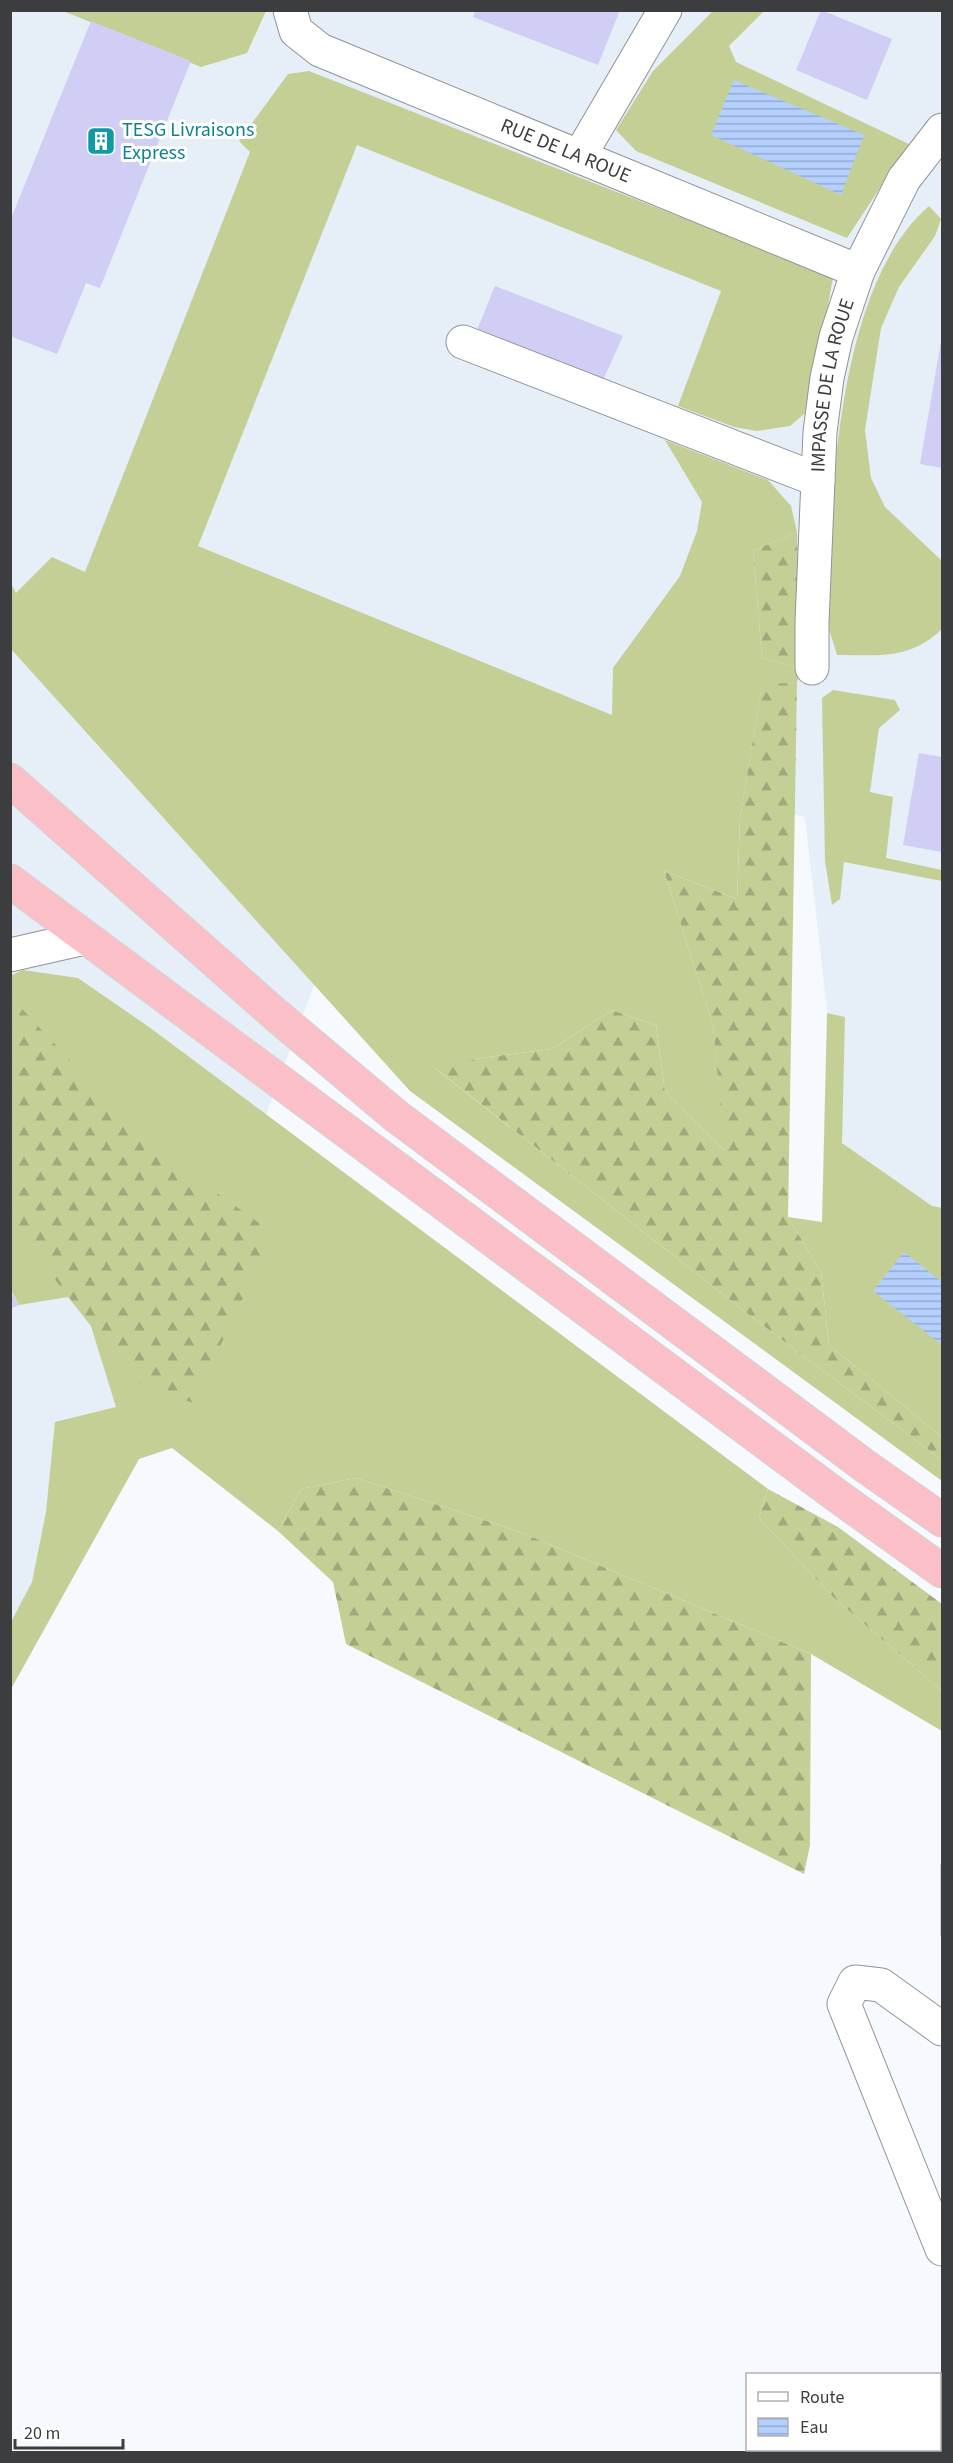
<svg xmlns="http://www.w3.org/2000/svg" width="953" height="2463" viewBox="0 0 953 2463" font-family="'Source Sans 3',sans-serif">
  <style>
    .built { fill: #e6eef8 }
    .grass { fill: #c4cf96 }
    .forest { fill: url(#forest-firs) }
    .water { fill: url(#water-rules) }
    .building { fill: #d0cef5 }
    .lines { fill: none; stroke-linecap: round; stroke-linejoin: round }
    .minor-casing { stroke: #909397; stroke-width: 35 }
    .highway-casing { stroke: #d4d4d5; stroke-width: 35 }
    .minor { stroke: #fff; stroke-width: 33 }
    .highway { stroke: #fbc0c7; stroke-width: 33 }
    .labels { text-anchor: middle; dominant-baseline: central; stroke-width: 6; stroke-linejoin: round; paint-order: stroke }
    .culture-label { font-size: 20px; fill: #0d838f; stroke: #fff; text-anchor: start }
    .street-label { font-size: 20px; fill: #3c3d3e; stroke: #fff }
  </style>
  <defs>
    <pattern id="forest-firs" width="22" height="20" patternUnits="userSpaceOnUse" patternTransform="scale(1.5)"><rect width="22" height="20" fill="#c4cf96"/><path d="M5 1l3.5 6h-7zM16 11l3.5 6h-7z" fill="#a0a97c"/></pattern>
    <pattern id="water-rules" width="6" height="5" patternUnits="userSpaceOnUse" patternTransform="scale(1.5)"><rect width="6" height="5" fill="#b4d0fe"/><path d="M0 2.5h6" fill="none" stroke="#94aacf"/></pattern>
  </defs>
  <rect width="100%" height="100%" fill="#f6f9fd"/>
  <path class="built" d="M 11,11 L 942,11 L 942,1267 L 854,1245 L 805,817 L 414,714 L 139,1459 L 11,1689 Z"/>
  <path class="grass" d="M 63,11 L 266,11 L 247,53 L 201,67 Z
    M 713,11 L 764,11 L 729,46 L 736,62 L 909,144 L 847,238 L 636,151 L 616,130 L 653,71 Z
    M 309,71 L 833,277 L 810,409 L 790,426 L 757,431 L 734,427 L 678,406 L 721,291 L 357,145 L 198,546 L 612,715 L 613,668 L 680,576 L 697,531 L 702,502 L 665,440 L 768,480 L 791,506 L 797,532 L 753,551 L 762,658 L 800,668 L 797,683 L 762,685 L 740,819 L 737,899 L 664,871 L 713,1026 L 726,1152 L 665,1091 L 656,1025 L 612,1010 L 552,1049 L 481,1058 L 436,1069 L 753,1318 L 942,1460 L 942,1481 L 410,1091 L 11,649 L 10,582 L 16,593 L 52,557 L 85,572 L 250,152 L 239,141 L 288,74 Z
    M 929,206 L 941,219 L 935,236 L 899,287 L 881,328 L 865,430 L 871,478 L 885,507 L 942,561 L 942,629 C 910,660 879,655 837,655 C 833,640 825,622 825,607 C 824,583 828,558 830,534 C 836,436 850,274 929,206 Z
    M 833,690 L 895,700 L 900,710 L 879,728 L 870,792 L 893,797 L 886,858 L 942,870 L 942,881 L 844,862 L 840,899 L 832,905 L 825,861 L 822,698 Z
    M 23,970 L 78,978 L 149,1027 L 768,1489 L 759,1518 L 833,1597 L 942,1691 L 942,1731 L 811,1654 L 520,1532 L 356,1478 L 301,1489 L 278,1531 L 172,1448 L 139,1459 L 11,1689 L 11,1622 L 32,1582 L 46,1512 L 55,1422 L 116,1407 L 91,1326 L 68,1297 L 19,1305 L 11,1290 L 10,976 Z
    M 827,1013 L 845,1017 L 842,1143 L 932,1206 L 942,1208 L 942,1437 L 829,1345 L 821,1272 L 788,1217 L 822,1222 Z"/>
  <path class="forest" d="M 797,532 L 800,668 L 762,658 L 753,551 Z
    M 797,683 L 788,1217 L 821,1272 L 829,1345 L 942,1437 L 942,1460 L 753,1318 L 435,1068 L 481,1058 L 552,1049 L 612,1010 L 656,1025 L 665,1091 L 725,1151 L 713,1026 L 664,871 L 737,899 L 740,819 L 762,684 Z
    M 11,997 L 147,1143 L 259,1223 L 267,1248 L 193,1403 L 137,1382 L 11,1225 Z
    M 356,1478 L 520,1532 L 811,1654 L 810,1845 L 804,1874 L 346,1644 L 333,1582 L 278,1531 L 301,1489 Z
    M 768,1489 L 838,1527 L 942,1604 L 942,1691 L 833,1597 L 759,1518 Z"/>
  <path class="water" d="M 734,80 L 864,135 L 841,195 L 711,135 Z
    M 904,1252 L 942,1282 L 942,1345 L 873,1291 Z"/>
  <path class="building" d="M 476,10 L 620,10 L 598,65 L 473,17 Z
    M 821,10 L 892,39 L 867,100 L 796,70 Z
    M 91,21 L 191,61 L 100,288 L 86,283 L 57,354 L 10,336 L 10,221 Z
    M 495,286 L 623,336 L 603,380 L 477,330 Z
    M 941,341 L 942,341 L 942,468 L 920,464 Z
    M 919,753 L 942,757 L 942,852 L 903,845 Z
    M 10,1290 L 19,1305 L 10,1309 Z
    M 940,1864 L 942,1864 L 942,1936 L 940,1936 Z"/>
  <g class="lines">
    <g class="minor-casing">
      <g id="minor">
        <path id="s1" d="M 290,10 L 296,31 L 320,50 L 858,271"/>
        <path d="M 579,157 L 665,10"/>
        <path d="M 463,342 L 818,480"/>
        <path id="s2" d="M 812,668 L 812,622 L 820,432 L 827,378 L 836,337 L 858,271 L 904,179 L 942,130"/>
        <path d="M 10,955 L 85,938"/>
        <path d="M 942,2029 L 881,1985 L 855,1982 L 844,2004 L 942,2249"/>
      </g>
    </g>
    <g class="highway-casing">
      <path id="highway" d="M 10,780 L 276,1015 L 396,1116 L 865,1466 L 942,1520
        M 10,881 L 836,1495 L 942,1571"/>
    </g>
    <use href="#minor" class="minor"/>
    <use href="#highway" class="highway"/>
  </g>
  <defs>
    <g id="building-square" transform="scale(1.5)"><rect x="-9" y="-9" width="18" height="18" rx="4" fill="#0f9aa8" stroke="#fff"/><path d="M-4-6H4V6H1V3H-1V6H-4ZM-2.5-4.3h1.7v1.8h-1.7ZM.8-4.3h1.7v1.8H.8ZM-2.5-1h1.7V.8h-1.7ZM.8-1h1.7V.8H.8Z" fill="#fff"/></g>
  </defs>
  <g fill-rule="evenodd">
    <use href="#building-square" x="101" y="141"/>
  </g>
  <g class="labels">
    <g class="culture-label">
      <text x="122" y="130">TESG Livraisons<tspan x="122" dy="23">Express</tspan></text>
    </g>
    <g class="street-label">
      <text stroke="none"><textPath href="#s1" startOffset="318">RUE DE LA ROUE</textPath></text>
      <text stroke="none"><textPath href="#s2" startOffset="284">IMPASSE DE LA ROUE</textPath></text>
    </g>
  </g>
  <rect width="953" height="2463" fill="none" stroke="#3c3d3e" stroke-width="24"/>
  <rect x="746" y="2373" width="195" height="78" fill="#ffffff" stroke="#b1b1b2" stroke-width="1.5"/>
  <rect x="758" y="2392" width="30" height="9" fill="#ffffff" stroke="#b1b1b2" stroke-width="1.5"/>
  <text x="800" y="2403" font-size="18" fill="#3c3d3e">Route</text>
  <rect x="758" y="2418" width="30" height="18" fill="url(#water-rules)" stroke="#b1b1b2" stroke-width="1.5"/>
  <text x="800" y="2433" font-size="18" fill="#3c3d3e">Eau</text>
  <path d="M15 2439v9h108v-9" fill="none" stroke="#3c3d3e" stroke-width="3"/>
  <text x="24" y="2439" font-size="18" fill="#3c3d3e" stroke="#ffffff" stroke-width="4.5" paint-order="stroke">20 m</text>
</svg>
